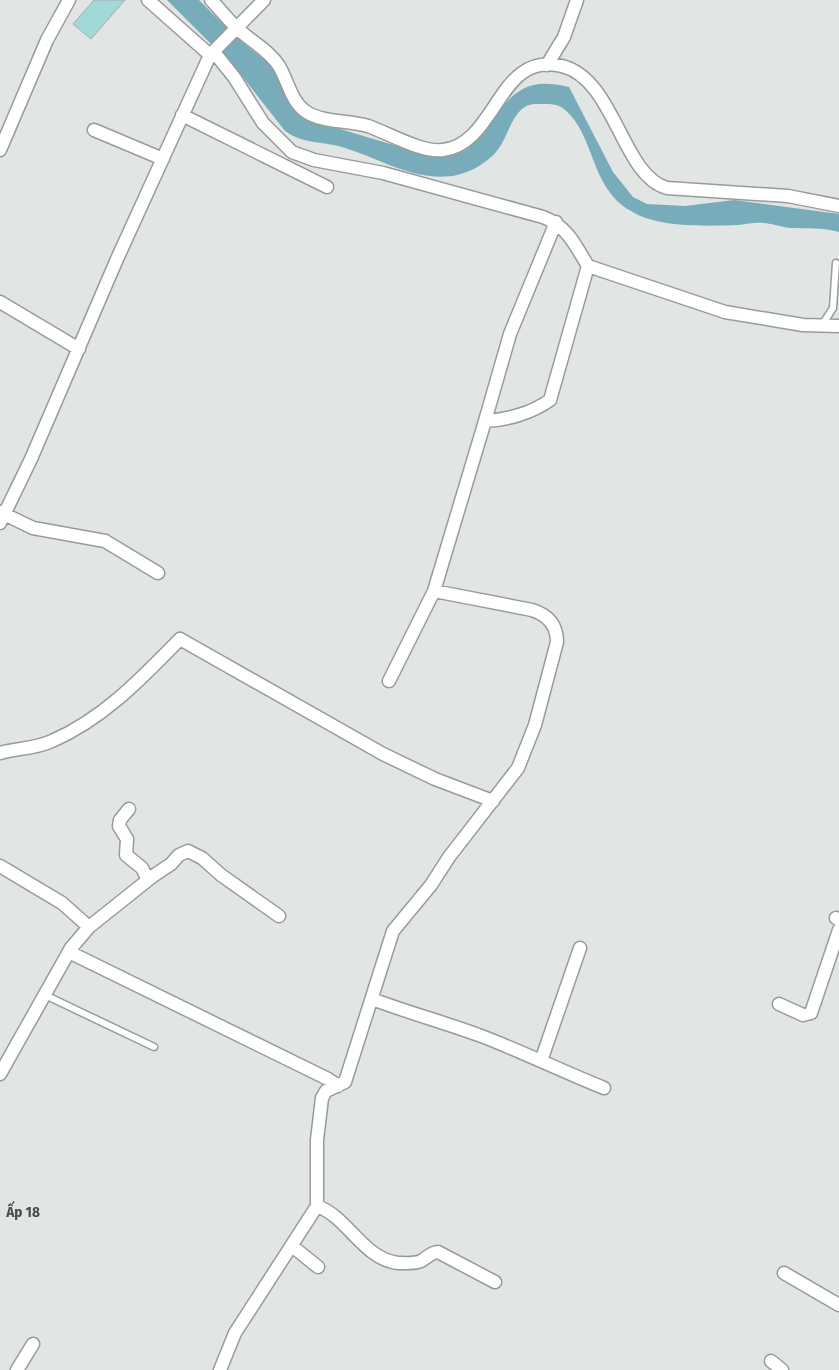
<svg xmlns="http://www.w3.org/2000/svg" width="839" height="1370" viewBox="0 0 839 1370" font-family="'Fira Sans Condensed',sans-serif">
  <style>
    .water { fill: #79acba }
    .building { fill: #a1d9d8; stroke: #a6abab }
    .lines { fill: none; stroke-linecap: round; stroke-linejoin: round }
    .lane-casing { stroke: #979b9a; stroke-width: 9 }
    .street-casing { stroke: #979b9a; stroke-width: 15 }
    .lane { stroke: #fff; stroke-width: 6 }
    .street { stroke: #fff; stroke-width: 12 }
    .labels { text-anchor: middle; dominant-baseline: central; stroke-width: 4; stroke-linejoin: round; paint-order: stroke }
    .neighbourhood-label { font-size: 15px; font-weight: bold; fill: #4a4f4d; stroke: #e1e6e4 }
  </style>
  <rect width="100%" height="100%" fill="#e1e6e4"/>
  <path class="water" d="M 167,0 L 199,0 L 236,37 L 273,67 L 295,111 L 320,123 L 434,157 C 445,156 457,156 467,149 C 473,145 478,137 482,132 C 511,97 520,75 569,87 L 613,172 L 633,197 L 647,204 L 685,206 L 734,200 L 839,214 L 839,232 C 823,227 807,229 790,228 C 782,227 773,224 764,223 C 756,222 747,224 738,225 C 706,226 658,228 631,211 C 588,187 596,131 561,107 C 555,103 543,104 535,104 C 512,105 509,138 496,152 C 492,157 484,163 479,166 C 433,194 386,160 342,147 C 321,141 303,144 285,131 L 238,71 Z"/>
  <path class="building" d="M 94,0 L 125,0 L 91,39 L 73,24 Z"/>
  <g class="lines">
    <g class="lane-casing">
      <path id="lane" d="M 822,325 L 833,308 L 836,263
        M 45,995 L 154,1047"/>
    </g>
    <g class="street-casing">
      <path id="street" d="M 148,0 L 210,55
        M 211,0 C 220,9 228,20 237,28 C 250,41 269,50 279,66 C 288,81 291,101 305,111 C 322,123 348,120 368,126 C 388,133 422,153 443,150 C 497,144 498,50 562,66 C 615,79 622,176 667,188 L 788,196 L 839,206
        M 214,52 L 234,77 L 263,123 L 292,152 L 314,160 L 383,173 L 543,217 C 567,226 575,245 588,266 L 725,312 L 803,325 L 839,326
        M 547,65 L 564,37 L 577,0
        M 182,115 L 327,187
        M 94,130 L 163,159
        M 0,150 L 47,40 L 69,0
        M 0,302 L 79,349
        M 485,421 L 510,334 L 556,222
        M 0,512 L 33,528 L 105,541 L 158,573
        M 0,523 L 31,459 L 117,259 L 210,55 L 264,0
        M 389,681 L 434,591 L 485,421 C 507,420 532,413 550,400 L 588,266
        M 0,753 C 17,748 35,749 52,741 C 103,719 142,678 180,639 L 383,754 L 435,779 L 493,801
        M 129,809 L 120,820 L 119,826 L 127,839 L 126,855 L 142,868 L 148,880
        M 0,866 L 62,903 L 89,927
        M 836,918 L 839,920
        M 69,952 L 328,1079 L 338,1086
        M 372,999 C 409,1013 447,1023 484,1037 C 525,1053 564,1072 604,1088
        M 779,1004 L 803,1015 L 811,1013 L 839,930
        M 541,1061 L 580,948
        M 0,1074 L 71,948 L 89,927 L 153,876 L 171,864 L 179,855 L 188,851 L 202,858 L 221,875 L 279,916
        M 317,1206 C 348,1217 363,1259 398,1263 C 404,1263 415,1264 421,1261 C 427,1258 431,1252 438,1252 L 495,1282
        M 292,1246 L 318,1267
        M 784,1273 L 839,1305
        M 771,1361 L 782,1370
        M 17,1370 L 33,1344
        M 220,1370 L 235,1333 L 317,1206 L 317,1140 L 322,1098 L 326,1091 L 345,1082 L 393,931 L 431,885 L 449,857 L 518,768 L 535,725 L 557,642 C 557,625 548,615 532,610 L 434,591"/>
    </g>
    <use href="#lane" class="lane"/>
    <use href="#street" class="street"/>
  </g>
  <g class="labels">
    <g class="neighbourhood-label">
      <text x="23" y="1212">Ấp 18</text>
    </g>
  </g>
</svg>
